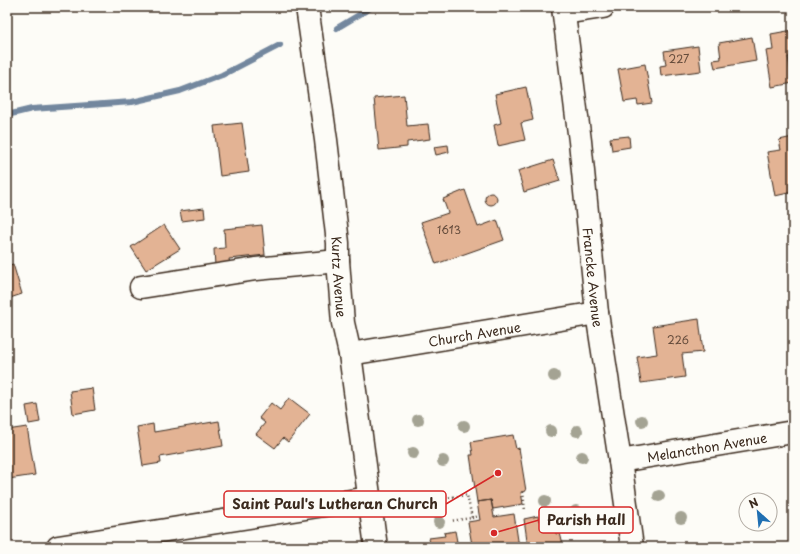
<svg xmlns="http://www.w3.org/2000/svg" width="800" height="554" viewBox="0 0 800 554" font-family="'Playpen Sans',sans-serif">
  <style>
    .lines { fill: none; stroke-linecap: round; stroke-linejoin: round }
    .stream { stroke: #73879e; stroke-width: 6 }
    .building { fill: #e3b394; stroke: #3b2a1e }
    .minor-casing { stroke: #3b2a1e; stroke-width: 25 }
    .path { stroke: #3b2a1e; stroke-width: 2.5; stroke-dasharray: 1 3; stroke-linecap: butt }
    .minor { stroke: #fdfcf7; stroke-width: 22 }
    .tree { fill: #a4a393 }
    .labels { text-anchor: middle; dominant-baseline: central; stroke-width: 3; stroke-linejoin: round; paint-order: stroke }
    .number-label { font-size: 11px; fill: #654c3c }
    .street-label { font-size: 13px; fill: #3b2a1e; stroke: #fdfcf7 }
    .leader { fill: none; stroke: #d62828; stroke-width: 1.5 }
    .callout-dot { fill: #d62828; stroke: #fdfcf7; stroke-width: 1.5 }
    .callout { fill: #fdfcf7; stroke: #d62828; stroke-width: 1.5 }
    .callout-label { font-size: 14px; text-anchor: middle; font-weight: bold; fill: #3b2a1e }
  </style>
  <rect width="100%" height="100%" fill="#fdfcf7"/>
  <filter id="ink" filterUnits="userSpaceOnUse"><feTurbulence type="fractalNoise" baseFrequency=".025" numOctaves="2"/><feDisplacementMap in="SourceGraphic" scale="8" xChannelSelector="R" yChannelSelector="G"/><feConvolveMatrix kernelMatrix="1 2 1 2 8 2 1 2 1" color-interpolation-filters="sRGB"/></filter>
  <g filter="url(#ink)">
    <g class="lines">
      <path class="stream" d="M 337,28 L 372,7
        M 7,115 L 32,109 L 132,102 L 180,91 L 222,75 L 280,45"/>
    </g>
    <path class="building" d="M 793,30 L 793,57 L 788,57 L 793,83 L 772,87 L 766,51 L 773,50 L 771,34 Z
      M 752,37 L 756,61 L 715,68 L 713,60 L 721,59 L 719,43 Z
      M 698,46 L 701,71 L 661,76 L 660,66 L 666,65 L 664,51 Z
      M 645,64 L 652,103 L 638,105 L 637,100 L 624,102 L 618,69 Z
      M 526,87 L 533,120 L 521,123 L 525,140 L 498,146 L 494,125 L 501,123 L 495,94 Z
      M 404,95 L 407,126 L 428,124 L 430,139 L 407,142 L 407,147 L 379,150 L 374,98 Z
      M 242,123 L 249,172 L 220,176 L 214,126 Z
      M 629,136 L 630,147 L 612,150 L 610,138 Z
      M 793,137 L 793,192 L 775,196 L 767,152 L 781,150 L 779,140 Z
      M 448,145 L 449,152 L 436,155 L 434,147 Z
      M 553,160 L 560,181 L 524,192 L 518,171 Z
      M 465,190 L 478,227 L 497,220 L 504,240 L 436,264 L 421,222 L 448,213 L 443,199 Z
      M485 199a6 6 0 1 1 12 0a6 6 0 1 1-12 0Z
      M 204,208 L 205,218 L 182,221 L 180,211 Z
      M 164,225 L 180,249 L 146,270 L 131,247 Z
      M 262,225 L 265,255 L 229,259 L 230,264 L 215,266 L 214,249 L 225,248 L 224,229 Z
      M 13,264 L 22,294 L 7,299 L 7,266 Z
      M 699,319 L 703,352 L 682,354 L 685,377 L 641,383 L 637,357 L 657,354 L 653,326 Z
      M 92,388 L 95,410 L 73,414 L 70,391 Z
      M 289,398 L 310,414 L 288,442 L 283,438 L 275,448 L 256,434 L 265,423 L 259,418 L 271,403 L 280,410 Z
      M 37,404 L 40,422 L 29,424 L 26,406 Z
      M 219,421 L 223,446 L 160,457 L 161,463 L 143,466 L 137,427 L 153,424 L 154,432 Z
      M 27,427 L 35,475 L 8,479 L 7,430 Z
      M 513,435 L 516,449 L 519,448 L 526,491 L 521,492 L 523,504 L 493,509 L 491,500 L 477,502 L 470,455 L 473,455 L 471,442 Z
      M 491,500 L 494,517 L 514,514 L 519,547 L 484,547 L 484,543 L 472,545 L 468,522 L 480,520 L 477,502 Z
      M 538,516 L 539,521 L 553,518 L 556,534 L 560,533 L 563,545 L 553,547 L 528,547 L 524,519 Z
      M 455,531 L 458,547 L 430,547 L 429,538 L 445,536 L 444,533 Z"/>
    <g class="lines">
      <g class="minor-casing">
        <g id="minor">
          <path id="s1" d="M 307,7 L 326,140 L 338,243 L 338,261 L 343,323 L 350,354 L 376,547"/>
          <path id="s2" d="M 563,7 L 580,141 L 597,313 L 620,461 L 632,547"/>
          <path d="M 564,13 L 603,7"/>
          <path d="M 141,287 L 256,269 L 338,261"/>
          <path id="s3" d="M 350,354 L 597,313"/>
          <path id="s4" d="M 620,461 L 793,432"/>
          <path d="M 58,547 L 369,498"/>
        </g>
      </g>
      <path class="path" d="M 523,492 L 525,511
        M 445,498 L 467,495 L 472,518 L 450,521
        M 472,518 L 479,516"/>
      <use href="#minor" class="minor"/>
    </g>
    <g class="tree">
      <circle cx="554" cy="376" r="6"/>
      <circle cx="418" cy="420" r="6"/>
      <circle cx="642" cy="421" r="6"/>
      <circle cx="464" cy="426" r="6"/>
      <circle cx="551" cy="431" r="6"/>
      <circle cx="577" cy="431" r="6"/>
      <circle cx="413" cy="453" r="6"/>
      <circle cx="582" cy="457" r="6"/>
      <circle cx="443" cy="461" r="6"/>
      <circle cx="659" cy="496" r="6"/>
      <circle cx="545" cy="501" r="6"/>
      <circle cx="576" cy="511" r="6"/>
      <circle cx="681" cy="518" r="6"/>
      <circle cx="439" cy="522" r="6"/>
    </g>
  </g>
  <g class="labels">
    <g class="number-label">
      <text x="679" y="58">227</text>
      <text x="449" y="229">1613</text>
      <text x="678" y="339">226</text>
    </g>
    <g class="street-label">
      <text stroke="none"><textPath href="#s1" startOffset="272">Kurtz Avenue</textPath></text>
      <text stroke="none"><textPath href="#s2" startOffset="272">Francke Avenue</textPath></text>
      <text stroke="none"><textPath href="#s3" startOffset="126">Church Avenue</textPath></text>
      <text stroke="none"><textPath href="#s4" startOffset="88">Melancthon Avenue</textPath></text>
    </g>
  </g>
  <path class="leader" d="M498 473L446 504M494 533L539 520"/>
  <g class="callout-dot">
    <circle cx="498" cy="473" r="4"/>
    <circle cx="494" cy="533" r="4"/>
  </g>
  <g class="callout">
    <rect x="224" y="491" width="222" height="26" rx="4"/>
    <rect x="539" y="507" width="94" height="26" rx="4"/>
  </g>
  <g class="callout-label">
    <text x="335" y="509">Saint Paul's Lutheran Church</text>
    <text x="586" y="525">Parish Hall</text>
  </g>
  <rect width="800" height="554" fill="none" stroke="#fdfcf7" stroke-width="24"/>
  <rect x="12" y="12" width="776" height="530" fill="none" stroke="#3b2a1e" stroke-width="1.5" filter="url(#ink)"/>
  <g transform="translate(758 512) rotate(333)"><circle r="19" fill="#fdfcf7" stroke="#afa8a0"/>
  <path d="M0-3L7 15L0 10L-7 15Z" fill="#1f6fb2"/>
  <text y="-6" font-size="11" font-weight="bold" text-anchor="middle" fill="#3b2a1e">N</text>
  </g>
</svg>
